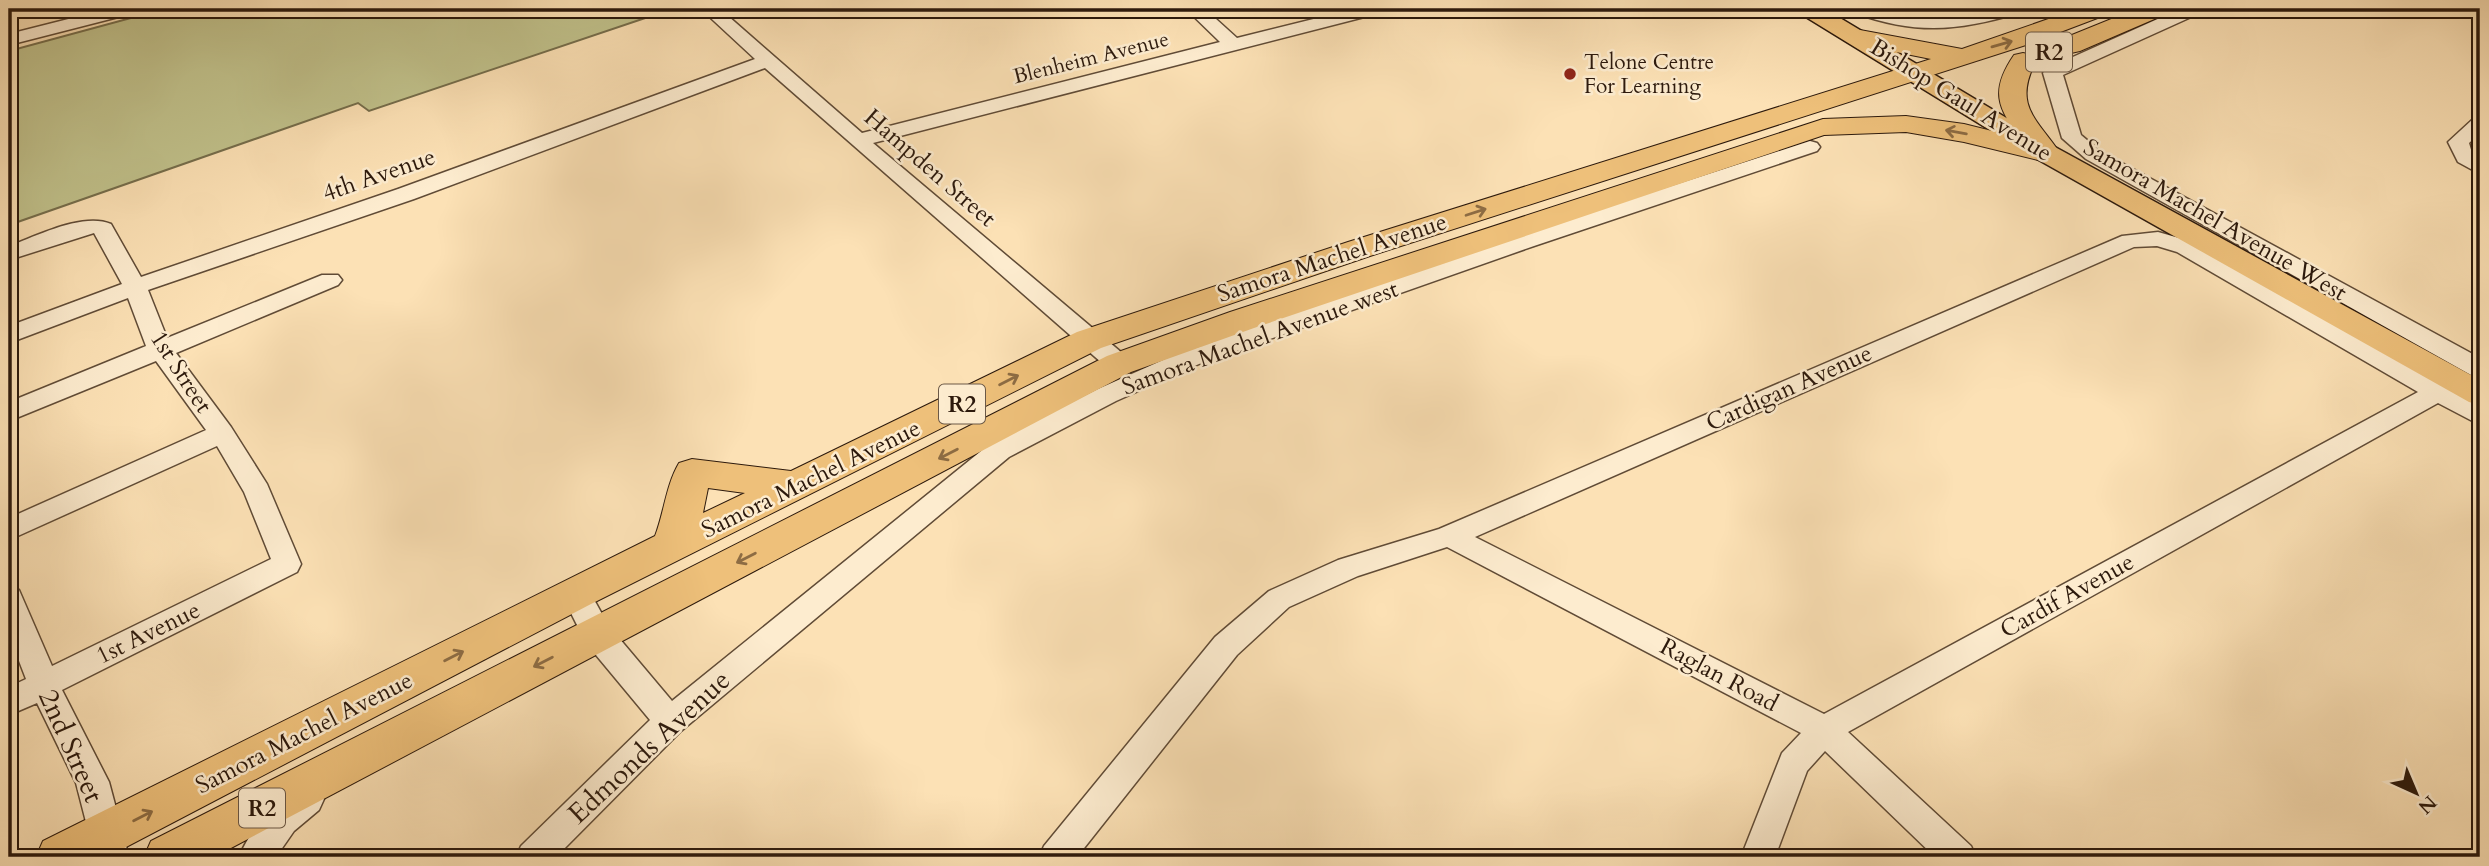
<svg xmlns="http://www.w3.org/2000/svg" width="2489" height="866" viewBox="0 0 2489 866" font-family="Cardo,serif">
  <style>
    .green { fill: #c1c28c; stroke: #766e4c; stroke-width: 2 }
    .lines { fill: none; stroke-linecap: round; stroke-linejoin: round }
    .minor-casing { stroke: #604b36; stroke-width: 3 }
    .major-casing { stroke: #2c190c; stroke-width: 3 }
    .highway-casing { stroke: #2c190c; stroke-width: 2 }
    .minor { fill: #fdeccf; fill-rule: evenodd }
    .major { fill: #eec07a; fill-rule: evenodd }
    .highway { fill: #eec07a; fill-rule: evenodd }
    .oneway { stroke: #8d6c43 }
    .poi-dot { fill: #8f2418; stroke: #fdeccf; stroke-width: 2.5 }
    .labels { text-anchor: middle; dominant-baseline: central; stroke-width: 5; stroke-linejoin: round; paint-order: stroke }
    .far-street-label { font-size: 21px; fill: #2c190c; stroke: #fdeccf }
    .far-poi-label { font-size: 21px; fill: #2c190c; stroke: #fdeccf; text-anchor: start }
    .shield { fill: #fdeccf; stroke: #6b5846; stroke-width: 2 }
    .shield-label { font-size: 23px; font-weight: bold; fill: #2c190c }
    .street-label { font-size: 24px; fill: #2c190c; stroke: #fdeccf }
    .near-street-label { font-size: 28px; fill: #2c190c; stroke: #fdeccf }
  </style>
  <rect width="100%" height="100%" fill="#fce1b5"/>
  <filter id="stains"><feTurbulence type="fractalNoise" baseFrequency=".00286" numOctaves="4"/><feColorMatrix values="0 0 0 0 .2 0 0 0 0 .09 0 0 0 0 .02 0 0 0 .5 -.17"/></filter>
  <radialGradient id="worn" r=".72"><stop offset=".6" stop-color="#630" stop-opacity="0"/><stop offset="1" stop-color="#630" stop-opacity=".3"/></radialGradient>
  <path class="green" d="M 164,9 L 672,9 L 369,111 L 358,103 L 9,225 L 9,51 Z"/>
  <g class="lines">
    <g class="minor-casing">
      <path id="minor" d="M 108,9 L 137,9 L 134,13 L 9,45 L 9,34 Z
        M 701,9 L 720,9 L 862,133 L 1220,42 L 1186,9 L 1205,9 L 1237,38 L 1354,9 L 1383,9 L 1380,13 L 873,143 L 1128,358 L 1131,364 L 1128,370 L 1119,372 L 1110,370 L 765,68 L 414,199 L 148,290 L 167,338 L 322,275 L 338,275 L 342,280 L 338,285 L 176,353 L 231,427 L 267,484 L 301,564 L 297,572 L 62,690 L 109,782 L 129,857 L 95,857 L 76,783 L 37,703 L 9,715 L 9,687 L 26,679 L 9,635 L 9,587 L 19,590 L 52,666 L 271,559 L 244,492 L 217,446 L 9,540 L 9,518 L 206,430 L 156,361 L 9,421 L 9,402 L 146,346 L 128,298 L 9,343 L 9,326 L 122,284 L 94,233 L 9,260 L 9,246 C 37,236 83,212 111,224 L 141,277 L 398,189 L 755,59 Z
        M 1852,9 C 1880,8 1906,19 1934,19 C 1964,19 1992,8 2022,9 L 2019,13 C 1958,31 1916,35 1855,13 Z
        M 2180,9 L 2203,9 L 2200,13 L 2063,75 L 2081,135 L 2100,151 L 2480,358 L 2480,377 L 2471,375 L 2086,159 L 2062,138 L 2043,73 L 2046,69 Z
        M 2480,117 L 2480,133 L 2469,143 L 2472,153 L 2480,160 L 2480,174 L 2458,162 L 2448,142 L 2473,119 Z
        M 1810,141 L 1817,143 L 1820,147 L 1817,151 L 1534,246 L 1199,364 L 1116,401 L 1009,457 L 681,731 L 556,857 L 516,857 L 521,846 L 650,720 L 586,643 L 561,593 L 566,585 L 576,582 L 586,585 L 608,625 L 672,701 L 991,443 L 1098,389 L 1181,352 L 1518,236 Z
        M 2158,232 L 2193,242 L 2480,405 L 2480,425 L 2438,403 L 1848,732 L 1971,846 L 1976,857 L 1935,857 L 1825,751 L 1807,771 L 1775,857 L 1741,857 L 1782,753 L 1801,733 L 1447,547 L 1358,576 L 1289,607 L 1237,655 L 1077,857 L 1039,857 L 1044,846 L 1215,637 L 1269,591 L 1338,560 L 1439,529 L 2122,236 ZM 2157,246 L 2177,252 L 2418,392 L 1824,714 L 1475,537 L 2134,247 Z
        M 307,784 L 319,788 L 324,799 L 319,810 L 294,831 L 276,857 L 239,857 C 251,828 277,795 307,784 Z"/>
    </g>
    <g class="major-casing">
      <path id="major" d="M 1798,9 L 1825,9 L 2055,147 L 2480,380 L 2480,405 L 2469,402 L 2037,159 L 1801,14 Z"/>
    </g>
    <g class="highway-casing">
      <path id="highway" d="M 2077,9 L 2111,9 L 2108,14 L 2029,44 L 1370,256 L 1101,348 L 591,604 L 107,857 L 36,857 L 43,841 L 655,536 C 664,513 666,485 679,463 L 692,459 L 791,471 L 1077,332 L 1348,242 L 1931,59 L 1851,43 L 1847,38 L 1851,33 L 1860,30 L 1962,49 ZM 708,488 L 745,493 L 703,513 Z
        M 2136,9 L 2169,9 L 2166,14 L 2080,51 L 2071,53 L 2062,51 L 2058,45 L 2062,39 Z
        M 2023,53 L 2032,55 L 2036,61 C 2013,105 2036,118 2060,153 L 2056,159 L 2046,162 L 1964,142 L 1906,132 L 1824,135 L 1254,328 L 1131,372 L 214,857 L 144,857 L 151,841 L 1107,356 L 1230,312 L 1823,119 L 1906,116 L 1964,124 L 2020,138 C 1997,107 1990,90 2014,55 Z"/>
    </g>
    <use href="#minor" class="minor"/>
    <use href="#major" class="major"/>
    <use href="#highway" class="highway"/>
  </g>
  <defs><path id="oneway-shaft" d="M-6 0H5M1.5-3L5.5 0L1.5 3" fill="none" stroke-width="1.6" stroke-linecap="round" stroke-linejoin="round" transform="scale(1.75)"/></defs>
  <g class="oneway">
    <use href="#oneway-shaft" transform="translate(2002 44) rotate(-16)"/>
    <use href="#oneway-shaft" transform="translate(1956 132) rotate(-170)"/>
    <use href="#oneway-shaft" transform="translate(1476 212) rotate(-18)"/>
    <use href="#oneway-shaft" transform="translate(1009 380) rotate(-27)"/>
    <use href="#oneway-shaft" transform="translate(948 454) rotate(153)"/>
    <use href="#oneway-shaft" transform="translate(746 558) rotate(153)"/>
    <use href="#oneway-shaft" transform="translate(454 656) rotate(-27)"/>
    <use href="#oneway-shaft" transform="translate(543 662) rotate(153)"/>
    <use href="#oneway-shaft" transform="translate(143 816) rotate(-27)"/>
  </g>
  <circle class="poi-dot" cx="1570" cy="74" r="7"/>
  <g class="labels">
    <g class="far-street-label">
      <text transform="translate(1091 58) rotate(-14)">Blenheim Avenue</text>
    </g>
    <g class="far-poi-label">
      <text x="1584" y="62">Telone Centre<tspan x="1584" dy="24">For Learning</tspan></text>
    </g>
    <g class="shield">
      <rect x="2026" y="32.5" width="46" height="39" rx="5"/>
      <rect x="939" y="384.5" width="46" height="39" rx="5"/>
      <rect x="239" y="788.5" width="46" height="39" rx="5"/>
    </g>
    <g class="shield-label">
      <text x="2049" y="52">R2</text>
      <text x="962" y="404">R2</text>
      <text x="262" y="808">R2</text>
    </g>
    <g class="street-label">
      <text transform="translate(1961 100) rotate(32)">Bishop Gaul Avenue</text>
      <text transform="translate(930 168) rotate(41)">Hampden Street</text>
      <text transform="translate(379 175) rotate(-19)">4th Avenue</text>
      <text transform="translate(2215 220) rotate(30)">Samora Machel Avenue West</text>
      <text transform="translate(1332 258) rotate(-18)">Samora Machel Avenue</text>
      <text transform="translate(1260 338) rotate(-20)">Samora Machel Avenue west</text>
      <text transform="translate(181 372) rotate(57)">1st Street</text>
      <text transform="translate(1789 388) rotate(-24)">Cardigan Avenue</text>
      <text transform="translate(811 479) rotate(-26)">Samora Machel Avenue</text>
      <text transform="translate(2067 596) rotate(-29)">Cardif Avenue</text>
      <text transform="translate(148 633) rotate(-26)">1st Avenue</text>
      <text transform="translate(1719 675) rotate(28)">Raglan Road</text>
      <text transform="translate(304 733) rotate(-27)">Samora Machel Avenue</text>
    </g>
    <g class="near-street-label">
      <text transform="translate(71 746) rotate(66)">2nd Street</text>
      <text transform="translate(649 747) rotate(-43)">Edmonds Avenue</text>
    </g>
  </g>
  <rect width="2489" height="866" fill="none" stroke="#fce1b5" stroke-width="35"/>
  <rect x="10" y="10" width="2468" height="845" fill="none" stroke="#2c190c" stroke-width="3.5"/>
  <rect x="18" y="18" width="2454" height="831" fill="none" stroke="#2c190c" stroke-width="2"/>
  <g transform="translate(2416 793) rotate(136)" stroke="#fdeccf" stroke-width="5" paint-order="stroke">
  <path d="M0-5L12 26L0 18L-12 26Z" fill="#2c190c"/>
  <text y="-10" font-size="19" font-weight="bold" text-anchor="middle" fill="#2c190c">N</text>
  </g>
  <rect width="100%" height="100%" filter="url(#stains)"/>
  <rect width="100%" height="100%" fill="url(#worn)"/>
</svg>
